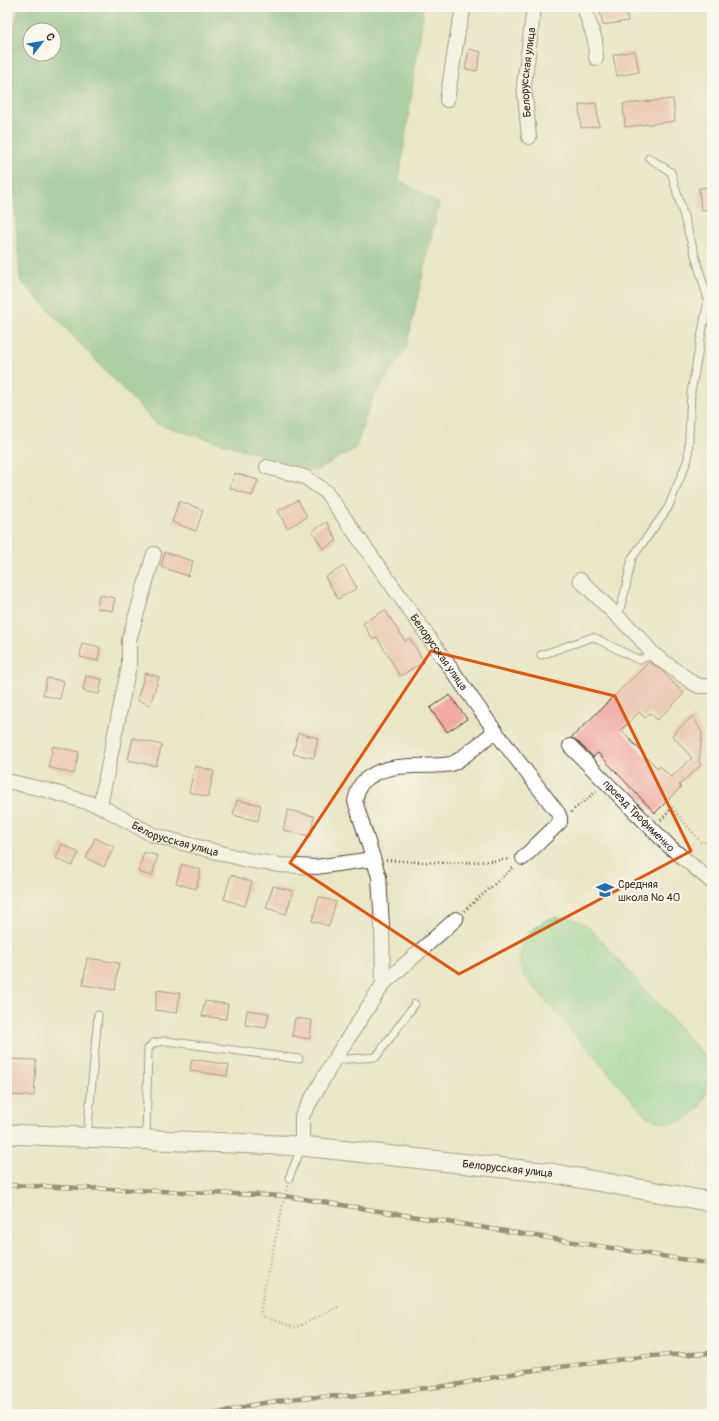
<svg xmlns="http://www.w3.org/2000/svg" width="719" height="1421" viewBox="0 0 719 1421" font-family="Pangolin,sans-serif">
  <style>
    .green { fill: #7cd194; stroke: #5c7e59 }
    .forest { fill: #65b37e; stroke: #506e4e; fill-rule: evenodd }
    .building { fill: #f0a9a5 }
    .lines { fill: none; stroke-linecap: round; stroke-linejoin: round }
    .lane-casing { stroke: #554637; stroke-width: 9 }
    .street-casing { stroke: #554637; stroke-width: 16 }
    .secondary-casing { stroke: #554637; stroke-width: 21 }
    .path { stroke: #554637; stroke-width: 2.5; stroke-dasharray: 1 3; stroke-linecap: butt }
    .lane { stroke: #fff; stroke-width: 7 }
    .street { stroke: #fff; stroke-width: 14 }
    .secondary { stroke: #fff; stroke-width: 19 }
    .rail-casing { stroke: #3b2a1e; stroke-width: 4.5 }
    .rail { stroke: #fbf7ec; stroke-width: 3; stroke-dasharray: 9; stroke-linecap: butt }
    .marked { fill: none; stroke: #df570d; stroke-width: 3; stroke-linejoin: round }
    .labels { text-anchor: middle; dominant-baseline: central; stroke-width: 4; stroke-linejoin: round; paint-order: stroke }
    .street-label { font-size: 11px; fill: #3b2a1e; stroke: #fbf7ec }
    .poi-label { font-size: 11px; fill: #3b2a1e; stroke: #fbf7ec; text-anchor: start }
  </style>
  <rect width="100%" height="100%" fill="#fbf7ec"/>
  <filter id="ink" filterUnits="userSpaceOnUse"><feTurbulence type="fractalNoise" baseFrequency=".025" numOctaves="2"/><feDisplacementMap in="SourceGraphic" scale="8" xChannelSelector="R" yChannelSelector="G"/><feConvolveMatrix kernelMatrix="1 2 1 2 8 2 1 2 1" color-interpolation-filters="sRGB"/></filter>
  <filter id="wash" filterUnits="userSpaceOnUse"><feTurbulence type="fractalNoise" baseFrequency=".012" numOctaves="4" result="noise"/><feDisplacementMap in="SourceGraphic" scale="16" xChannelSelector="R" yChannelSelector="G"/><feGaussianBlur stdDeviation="0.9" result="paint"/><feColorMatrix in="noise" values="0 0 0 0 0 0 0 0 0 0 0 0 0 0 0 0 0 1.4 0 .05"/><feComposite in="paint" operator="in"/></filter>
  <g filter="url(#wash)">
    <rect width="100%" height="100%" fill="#eae5c6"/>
    <path class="green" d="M 554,918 C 571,917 579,919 592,930 L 706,1058 C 719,1100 683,1142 644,1114 L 524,976 C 511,952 529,924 554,918 Z"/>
    <path class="forest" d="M 19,7 L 422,7 L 423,17 L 399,180 L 439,203 L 406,349 L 373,397 L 356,448 L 316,471 L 156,424 L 20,280 L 14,197 L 11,41 ZM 30,30 L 54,30 L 54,54 L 30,54 Z"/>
    <g id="blocks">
      <path class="building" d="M 599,7 L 625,7 L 628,21 L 603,25 Z
        M 469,49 L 481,52 L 477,71 L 465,69 Z
        M 635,51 L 639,72 L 617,76 L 613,55 Z
        M 673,99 L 675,121 L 625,127 L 623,104 Z
        M 596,103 L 599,126 L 581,128 L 579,105 Z
        M 712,187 L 712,209 L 701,210 L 699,188 Z
        M 235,473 L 258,480 L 252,496 L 230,488 Z
        M 298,500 L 307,517 L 287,528 L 278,511 Z
        M 179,501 L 203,510 L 196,531 L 172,522 Z
        M 327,522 L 337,541 L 323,549 L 312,531 Z
        M 165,552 L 193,561 L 188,576 L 161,567 Z
        M 344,566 L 357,588 L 338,599 L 325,577 Z
        M 99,595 L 115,598 L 112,611 L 97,608 Z
        M 385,610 L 405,641 L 410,638 L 424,662 L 400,676 L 377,637 L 373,640 L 363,623 Z
        M 82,643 L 100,647 L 98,661 L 80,657 Z
        M 649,662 L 662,671 L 684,694 L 657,720 L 650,713 L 645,718 L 639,712 L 621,730 L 658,769 L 660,766 L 671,777 L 692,758 L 672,735 L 693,716 L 702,733 L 699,762 L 701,765 L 679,785 L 681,787 L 655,813 L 598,753 L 593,757 L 576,740 L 571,738 Z
        M 145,673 L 159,677 L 150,705 L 137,700 Z
        M 86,676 L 102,679 L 99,694 L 83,691 Z
        M 47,678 L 64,681 L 60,699 L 43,695 Z
        M 450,695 L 467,719 L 447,732 L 430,708 Z
        M 298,733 L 318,738 L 314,758 L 293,754 Z
        M 133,738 L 162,745 L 156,766 L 128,760 Z
        M 53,746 L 79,752 L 74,774 L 48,767 Z
        M 195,766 L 214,771 L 208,797 L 189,792 Z
        M 237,800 L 261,805 L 258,821 L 233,815 Z
        M 288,810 L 314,816 L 310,836 L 283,830 Z
        M 95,838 L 114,847 L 104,867 L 86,858 Z
        M 62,844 L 79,853 L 72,866 L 56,858 Z
        M 144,852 L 158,856 L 152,876 L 138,872 Z
        M 182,864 L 201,870 L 196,889 L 176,883 Z
        M 231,875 L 252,882 L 245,906 L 224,899 Z
        M 273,886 L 293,891 L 286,914 L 266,908 Z
        M 319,897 L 336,902 L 329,926 L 312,921 Z
        M 87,958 L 119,963 L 115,990 L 83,985 Z
        M 157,990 L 180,993 L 177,1013 L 155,1010 Z
        M 205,1001 L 228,1004 L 226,1019 L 202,1016 Z
        M 247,1010 L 269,1013 L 266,1028 L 245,1025 Z
        M 295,1018 L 312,1020 L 310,1039 L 292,1036 Z
        M 7,1059 L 36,1060 L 34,1096 L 7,1095 Z
        M 192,1059 L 229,1065 L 227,1076 L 190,1071 Z"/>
    </g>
  </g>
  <g filter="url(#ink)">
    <use href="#blocks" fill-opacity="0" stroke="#554637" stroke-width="1"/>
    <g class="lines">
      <g class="lane-casing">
        <path id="lane" d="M 618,617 L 625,591 L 632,558 L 668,508 L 688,459 L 691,392 L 708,300 L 671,172 L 649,158
          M 541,655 L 593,637 L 639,660 L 653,654
          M 334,1060 L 376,1057 L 415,1004
          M 87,1137 L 98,1015
          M 146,1139 L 148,1049 L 153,1043 L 166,1041 L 299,1059
          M 289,1178 L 302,1146"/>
      </g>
      <g class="street-casing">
        <g id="street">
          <path d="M 584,7 L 595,40 L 596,58"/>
          <path d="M 447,100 L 458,31 L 464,7"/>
          <path id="s1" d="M 529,137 L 524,85 L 534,7"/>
          <path id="s2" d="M 267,467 L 305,477 L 326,492 L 495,731 L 558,813 L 560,818 L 560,822 L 523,858"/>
          <path d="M 580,580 L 639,637 L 653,654 L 693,683 L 699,686 L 712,686"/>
          <path id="s3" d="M 570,746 L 669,846 L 712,882"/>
          <path id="s4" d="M 7,781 L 46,790 L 100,806 L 153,835 L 247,860 L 280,865 L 316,867 L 373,859"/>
          <path d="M 100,806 L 129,666 L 129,640 L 154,554"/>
          <path d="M 383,984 L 382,926 L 379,877 L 355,801 C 357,795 358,786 363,782 C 386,759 423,769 451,764 C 458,762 488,737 495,731"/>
          <path d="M 302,1146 L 302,1116 L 334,1060 L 383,984 L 456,919"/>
        </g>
      </g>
      <g class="secondary-casing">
        <g id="secondary">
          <path id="s5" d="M 7,1134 L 302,1146 L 551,1173 L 712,1202"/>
        </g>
      </g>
      <path class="path" d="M 571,812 L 598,790
        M 661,820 L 672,808 L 701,842 L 712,843
        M 386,860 C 427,863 469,864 510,859
        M 464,911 L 514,867
        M 287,1186 L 264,1290 L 260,1315 L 295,1328 L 340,1306"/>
      <use href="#lane" class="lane"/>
      <use href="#street" class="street"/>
      <use href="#secondary" class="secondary"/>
      <g class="rail-casing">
        <path id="rail" d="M 7,1185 L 285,1196 L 712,1264
          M 214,1414 L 257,1404 L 298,1398 L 363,1395 L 454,1385 L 527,1371 L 650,1356 L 712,1353"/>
      </g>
      <use href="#rail" class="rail"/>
    </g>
  </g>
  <path d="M0 0H719V1421H0ZM 431,651 L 615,696 L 691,851 L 459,974 L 290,863 Z" fill="#eae5c6" fill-opacity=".55" fill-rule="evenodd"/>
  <path class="marked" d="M 431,651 L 615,696 L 691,851 L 459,974 L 290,863 Z"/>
  <defs>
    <g id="school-bare" transform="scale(1.38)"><path d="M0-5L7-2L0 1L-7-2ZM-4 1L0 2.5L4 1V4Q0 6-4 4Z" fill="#1f6fb2" stroke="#fbf7ec" stroke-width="2.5" paint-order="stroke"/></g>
  </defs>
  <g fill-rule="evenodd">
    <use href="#school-bare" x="605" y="890"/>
  </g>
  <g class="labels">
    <g class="street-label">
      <text stroke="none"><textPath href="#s1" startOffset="65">Белорусская улица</textPath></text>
      <text stroke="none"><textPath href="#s2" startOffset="261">Белорусская улица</textPath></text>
      <text stroke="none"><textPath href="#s3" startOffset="98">проезд Трофименко</textPath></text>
      <text stroke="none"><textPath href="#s4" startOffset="179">Белорусская улица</textPath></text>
      <text stroke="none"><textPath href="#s5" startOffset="502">Белорусская улица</textPath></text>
    </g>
    <g class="poi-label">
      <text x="618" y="884">Средняя<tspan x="618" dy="13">школа № 40</tspan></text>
    </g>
  </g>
  <rect width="719" height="1421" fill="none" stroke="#fbf7ec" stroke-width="24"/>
  <g transform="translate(42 42) rotate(59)"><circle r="19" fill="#fbf7ec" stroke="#aea59a"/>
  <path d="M0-3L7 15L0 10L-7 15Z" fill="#1f6fb2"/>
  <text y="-6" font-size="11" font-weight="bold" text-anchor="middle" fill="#3b2a1e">С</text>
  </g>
</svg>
